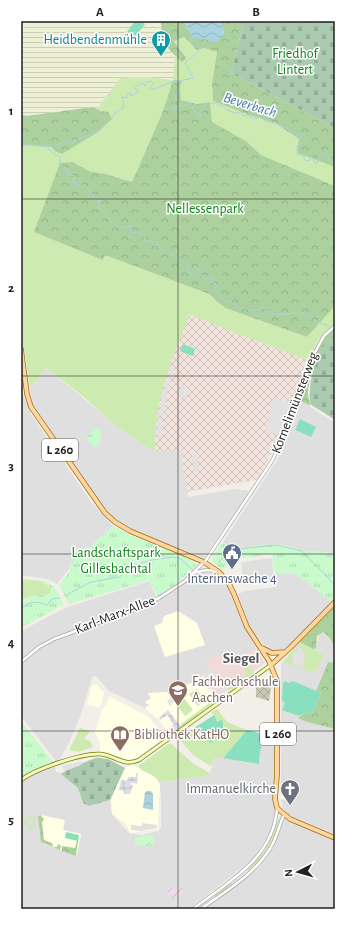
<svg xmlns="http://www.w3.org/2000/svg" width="356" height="930" viewBox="0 0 356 930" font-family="'Alegreya Sans',sans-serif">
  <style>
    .residential { fill: #e0dfdf }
    .commercial { fill: #f2dad9 }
    .industrial { fill: url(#industrial-furrows) }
    .education { fill: #ffffe5 }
    .military { fill: url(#military-cross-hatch) }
    .construction { fill: url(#construction-cross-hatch) }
    .farmland { fill: url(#farmland-rules) }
    .grass { fill: #cdebb0 }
    .forest { fill: url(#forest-crowns) }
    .cemetery { fill: url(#cemetery-stones) }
    .park { fill: url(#park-tufts) }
    .pitch { fill: #88e0be }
    .parking { fill: #e2e2e2 }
    .plaza { fill: url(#plaza-grid) }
    .water { fill: url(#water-waves) }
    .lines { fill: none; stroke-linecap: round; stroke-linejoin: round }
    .stream { stroke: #aad3df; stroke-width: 1 }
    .tertiary-casing { stroke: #a9a9a9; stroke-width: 4 }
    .secondary-casing { stroke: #707d05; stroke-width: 4.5 }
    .primary-casing { stroke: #a06b00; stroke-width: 5.5 }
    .tertiary { stroke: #fff; stroke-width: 2.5 }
    .secondary { stroke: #f7fabf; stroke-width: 3 }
    .primary { stroke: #fcd6a4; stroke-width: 4 }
    .grid { fill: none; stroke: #222; stroke-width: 1; stroke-opacity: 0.55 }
    .labels { text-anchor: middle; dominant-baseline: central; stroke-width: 3; stroke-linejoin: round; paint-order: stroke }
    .shield { fill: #fff; stroke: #646464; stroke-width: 1 }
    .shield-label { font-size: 13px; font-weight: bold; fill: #222 }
    .culture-label { font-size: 14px; fill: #0d838f; stroke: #fff; text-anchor: end }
    .park-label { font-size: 14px; fill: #0c8416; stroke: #fff }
    .street-label { font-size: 14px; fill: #222; stroke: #fff }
    .service-label { font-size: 14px; fill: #4e5e75; stroke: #fff }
    .education-label { font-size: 14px; fill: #785e54; stroke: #fff; text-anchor: start }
    .worship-label { font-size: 14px; fill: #5b616d; stroke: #fff; text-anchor: end }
    .water-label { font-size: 15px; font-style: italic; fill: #4a7aab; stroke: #fff }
    .neighbourhood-label { font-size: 15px; font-weight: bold; fill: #555; stroke: #fff }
    .neatline { fill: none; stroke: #222; stroke-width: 1.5 }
    .grid-label { font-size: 13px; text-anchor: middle; font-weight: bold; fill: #222 }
  </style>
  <defs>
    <pattern id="industrial-furrows" width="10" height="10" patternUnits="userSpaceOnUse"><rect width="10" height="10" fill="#ebdbe8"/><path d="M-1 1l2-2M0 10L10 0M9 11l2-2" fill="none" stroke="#c9bcc7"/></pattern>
    <pattern id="military-cross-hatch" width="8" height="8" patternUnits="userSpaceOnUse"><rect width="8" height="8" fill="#f3e3dd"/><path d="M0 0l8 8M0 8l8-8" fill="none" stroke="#d0c2bd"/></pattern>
    <pattern id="construction-cross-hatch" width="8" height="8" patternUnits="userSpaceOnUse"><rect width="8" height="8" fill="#c7c7b4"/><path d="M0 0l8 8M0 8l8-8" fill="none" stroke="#abab9a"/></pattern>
    <pattern id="farmland-rules" width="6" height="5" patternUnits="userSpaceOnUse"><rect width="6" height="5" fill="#eef0d5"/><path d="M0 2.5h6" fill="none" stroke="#ccceb7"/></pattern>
    <pattern id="forest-crowns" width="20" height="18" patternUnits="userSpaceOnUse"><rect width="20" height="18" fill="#add19e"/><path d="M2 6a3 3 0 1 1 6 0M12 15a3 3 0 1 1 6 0" fill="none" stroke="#95b388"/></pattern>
    <pattern id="cemetery-stones" width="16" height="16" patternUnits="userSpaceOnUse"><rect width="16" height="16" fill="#aacbaf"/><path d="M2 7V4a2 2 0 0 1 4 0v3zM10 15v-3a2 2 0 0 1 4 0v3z" fill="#92ae96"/></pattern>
    <pattern id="park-tufts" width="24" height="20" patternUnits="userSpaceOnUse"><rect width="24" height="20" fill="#c8facc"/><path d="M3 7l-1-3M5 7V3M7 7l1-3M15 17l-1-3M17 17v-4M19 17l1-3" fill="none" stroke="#acd6af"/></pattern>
    <pattern id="plaza-grid" width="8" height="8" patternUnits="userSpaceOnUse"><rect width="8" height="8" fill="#dddde8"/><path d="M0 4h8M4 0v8" fill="none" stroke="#bdbdc7"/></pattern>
    <pattern id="water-waves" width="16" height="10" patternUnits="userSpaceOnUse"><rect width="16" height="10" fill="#aad3df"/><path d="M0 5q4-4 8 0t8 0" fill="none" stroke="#92b5bf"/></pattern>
  </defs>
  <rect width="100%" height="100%" fill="#f2efe9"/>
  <path class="residential" d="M 46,368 L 134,439 L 155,451 L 181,451 L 188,497 L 236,489 L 248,491 L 248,494 L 204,558 L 139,533 L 119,522 L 108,512 L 40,418 L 33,404 L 29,384 L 34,384 Z
    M 21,389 L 31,414 L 91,502 L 113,526 L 69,566 L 69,569 L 57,584 L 48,579 L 21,575 Z
    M 301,401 L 335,423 L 335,553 L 307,551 L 278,544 L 231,549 L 223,542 L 277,460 L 291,429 Z
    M 272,558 L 274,581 L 244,585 L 241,562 Z
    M 207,572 L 220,577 L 229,589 L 243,624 L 257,649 L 235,660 L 205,660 L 211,669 L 192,683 L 168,692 L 148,693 L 151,698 L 146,703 L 149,705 L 145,708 L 109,691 L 96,676 L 92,677 L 81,714 L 69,743 L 59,761 L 56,761 L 21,716 L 21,631 L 65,608 L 149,581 L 158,600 L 178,589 L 194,575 Z
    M 275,573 L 296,574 L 332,602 L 290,646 L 278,652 L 269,650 L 255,635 L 249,625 L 238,594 L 245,591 L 276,587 Z
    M 322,632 L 329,637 L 335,647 L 335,663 L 328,662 L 304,720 L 307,722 L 335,729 L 335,834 L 290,816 L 283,808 L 281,799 L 281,664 L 300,642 L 313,649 L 317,645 L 319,633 Z
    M 266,735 L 276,739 L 273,797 L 276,811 L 270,833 L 252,860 L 189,909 L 21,909 L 21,782 L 27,778 L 44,769 L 55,767 L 56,772 L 61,773 L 78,788 L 83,803 L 89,806 L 110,800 L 112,814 L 129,833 L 141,835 L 159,831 L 161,827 L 161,795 L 159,782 L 209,776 L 215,756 L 259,764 L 260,751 Z
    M 283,820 L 285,820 L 304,827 L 335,840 L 335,909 L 205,909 L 259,867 L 274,846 Z"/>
  <path class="commercial" d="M 257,649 L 265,663 L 218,697 L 203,675 L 211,669 L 205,660 L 231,650 L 235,659 Z"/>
  <path class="industrial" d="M 168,887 L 182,888 L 181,898 L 167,898 Z"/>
  <path class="education" d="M 178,611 L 197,623 L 205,645 L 165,657 L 154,626 L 162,623 L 164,616 Z
    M 199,677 L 217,700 L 170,734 L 159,720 L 145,708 L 149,705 L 145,702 L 151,698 L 148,693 L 168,692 L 191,683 Z
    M 96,684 L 104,693 L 100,708 L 87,704 L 92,685 Z
    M 109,696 L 149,717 L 166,737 L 136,758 L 129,760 L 100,752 L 100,743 L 94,731 L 96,729 L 102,709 L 106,705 Z
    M 130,766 L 137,766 L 140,770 L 155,776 L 160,785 L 158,829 L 130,833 L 126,824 L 112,814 L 111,802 L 115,789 L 125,768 Z
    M 281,788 L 297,792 L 296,794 L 294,794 L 293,798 L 288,797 L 287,800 L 281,799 Z
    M 41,815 L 65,820 L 63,830 L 81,834 L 77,856 L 44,844 L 43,842 Z"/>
  <path class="military" d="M 190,314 L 306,360 L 296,396 L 292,401 L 294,406 L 284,433 L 273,455 L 271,454 L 261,475 L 256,480 L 187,492 L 181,451 L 155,451 L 156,419 L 160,395 L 168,368 Z"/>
  <path class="construction" d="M 256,685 L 271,687 L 269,701 L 256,697 Z"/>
  <path class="farmland" d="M 30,21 L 161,21 L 163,39 L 166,48 L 175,56 L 173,80 L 146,77 L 120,78 L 97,109 L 93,107 L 26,116 L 21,114 L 21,31 Z"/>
  <path class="grass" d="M 184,37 L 190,44 L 217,52 L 212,84 L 213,101 L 249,115 L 275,123 L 300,139 L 297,153 L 335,166 L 335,186 L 261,155 L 246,141 L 212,122 L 210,102 L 197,104 L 181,100 L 180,87 L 182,81 L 173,80 L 175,56 L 182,62 L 185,54 L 176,45 L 174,40 Z
    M 146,77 L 173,80 L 163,111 L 132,182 L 106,174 L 89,171 L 73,162 L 103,260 L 105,255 L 209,294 L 225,308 L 307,337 L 335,306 L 335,324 L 324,333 L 318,341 L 310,359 L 307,358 L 306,360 L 190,315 C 170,364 155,397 155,451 L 140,443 L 117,426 L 84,397 L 46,368 L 34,384 L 29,384 L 25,352 L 21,342 L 21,145 L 51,147 L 56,152 L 62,154 L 101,111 L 97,109 L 120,78 Z
    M 21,579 L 41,581 L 52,588 L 50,594 L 37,595 L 21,599 Z
    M 300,642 L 324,655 L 314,673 L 303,669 L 305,655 L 298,646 Z
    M 295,648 L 298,652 L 292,657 L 292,663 L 301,665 L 300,668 L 283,662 Z
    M 249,666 L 251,670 L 253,669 L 254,673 L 243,681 L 240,674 L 241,673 L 244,677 L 247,674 L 244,669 Z
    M 234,674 L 235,681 L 239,681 L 241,683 L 229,691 L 227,689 L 232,686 L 227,687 L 232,684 L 231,680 L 234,677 L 232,675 Z
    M 197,689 L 206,701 L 204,701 L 197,691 L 192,695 L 198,703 L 201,703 L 198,706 L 189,694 Z
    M 184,698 L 193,710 L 185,716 L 176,704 Z
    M 216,698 L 217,700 L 181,727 L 181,724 Z
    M 217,709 L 227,722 L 247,730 L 223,758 L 215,757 L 211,766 L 194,756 L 180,740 L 194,728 L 211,743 C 217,737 224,734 224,725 L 217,722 L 212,712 Z
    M 80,728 L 90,731 L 84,739 L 90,741 L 93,747 L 79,752 L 69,750 Z
    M 170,743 L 194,764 L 210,773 L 209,776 L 159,782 C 153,772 144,774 138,766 Z
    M 32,813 L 31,817 L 27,821 L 28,825 L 33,825 L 33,817 L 35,814 L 36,828 L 29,829 L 23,821 Z
    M 280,816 L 281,818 L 273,840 L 265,854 L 249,872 L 247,870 L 265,850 Z
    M 231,882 L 232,885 L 216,897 L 214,896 Z"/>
  <path class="forest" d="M 161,21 L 184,21 L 188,30 L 224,34 L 221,21 L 244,21 L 231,73 L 335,128 L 335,167 L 297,153 L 299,139 L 275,123 L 249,115 L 213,101 L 212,84 L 217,52 L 204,48 L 197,50 L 184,37 L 174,41 C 177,48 184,51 186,59 L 182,62 C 165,46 162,45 161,21 Z
    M 173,80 L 182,81 L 180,87 L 181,100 L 197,104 L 210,102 L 212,122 L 246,141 L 261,155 L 335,186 L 335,306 L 307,337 L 225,308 L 209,294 L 105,255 L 103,260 L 34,232 L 60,163 L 73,162 L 89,171 L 106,174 L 132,182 L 163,111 Z
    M 93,107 L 101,111 L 108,112 L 112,119 L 98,132 L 62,154 L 56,152 L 51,147 L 21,145 L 21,114 L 26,116 Z
    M 335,327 L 335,338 C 320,345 309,377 308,393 C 308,398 310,401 310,406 L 301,401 C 306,374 314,346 335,327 Z
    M 335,606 L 335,647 L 329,637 L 323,632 L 317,636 L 316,648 L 313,649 L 300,642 Z
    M 328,662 L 335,663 L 335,729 L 307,722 L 298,718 L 306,712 L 312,714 L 321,693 L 316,691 Z
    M 40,815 L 44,819 L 42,822 L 44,840 L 52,843 L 53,847 L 57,847 L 58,844 L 61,846 L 60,850 L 41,842 L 38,817 Z
    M 79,834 L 76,856 L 62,851 L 62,846 L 75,848 Z"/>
  <path class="cemetery" d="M 244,21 L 335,21 L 335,128 L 231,73 Z
    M 335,338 L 335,420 L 310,404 C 308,385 315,347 335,338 Z
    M 97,758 L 108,759 L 125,768 L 110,800 L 89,806 L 83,803 L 78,788 L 61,774 C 62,772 93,758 97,758 Z"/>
  <path class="park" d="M 95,427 L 101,430 L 100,444 L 94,448 L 86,438 Z
    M 113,526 L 130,535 L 194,560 L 197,565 L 174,586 L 158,596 L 149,580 L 69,604 L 59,585 L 70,571 L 70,565 Z
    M 223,542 L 231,549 L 278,544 L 307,551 L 335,553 L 335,575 L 331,579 L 335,583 L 335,600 L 332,602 L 296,574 L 275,573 L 272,554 L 235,559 L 222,570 L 211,560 Z
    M 41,581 C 55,583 58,593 64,604 L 21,628 L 21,599 L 37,595 L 50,594 L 52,588 Z
    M 21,721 L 52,761 L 21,778 Z
    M 154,835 L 154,846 L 135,845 L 135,837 Z"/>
  <path class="pitch" d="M 135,21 L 141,21 L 145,24 L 134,38 L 127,32 Z
    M 183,344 L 195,349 L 193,356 L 180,351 Z
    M 300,419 L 316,427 L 311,437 L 295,430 Z
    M 285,681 L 289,683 L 293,681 L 321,693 L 312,714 L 306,712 L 299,716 L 282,710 L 285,703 L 282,700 L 283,683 Z
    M 214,715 L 217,722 L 222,720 C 226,732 219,736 211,743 L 194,728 Z
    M 247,730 L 266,735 L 260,751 L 259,764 L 223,758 Z
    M 66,832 L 79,835 L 78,841 L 65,838 Z"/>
  <path class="parking" d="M 172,367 L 175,368 L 168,389 L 163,416 L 159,416 L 162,395 Z
    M 181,386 L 188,388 L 186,399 L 179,397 Z
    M 275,398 L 292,402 L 281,433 L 266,433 L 272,400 Z
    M 158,418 L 162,418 L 161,439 L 157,439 Z
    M 194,452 L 196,452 L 198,472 L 194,472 L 192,456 Z
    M 300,647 L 305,655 L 303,667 L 296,665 L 292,659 L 293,654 L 298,651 Z
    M 210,670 L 213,671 L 220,681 L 212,686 L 205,674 Z
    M 221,681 L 226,691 L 222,693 L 215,686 Z
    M 177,689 L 179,697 L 173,703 L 171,702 L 172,704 L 170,706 L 167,701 L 172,697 L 167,693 Z
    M 82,761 L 82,764 L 79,766 L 64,771 L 62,766 Z
    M 142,823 L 157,825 L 157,828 L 142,831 L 131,830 L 131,825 L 142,826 Z"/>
  <path class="plaza" d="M 168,710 L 181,727 L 169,733 L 167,730 L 174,725 L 167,715 L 160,720 L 159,718 Z
    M 136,773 L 138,773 L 137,784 L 131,782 L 131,785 L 133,785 L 130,794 L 124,794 L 124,791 L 119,790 L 121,780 L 127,781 L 128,777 L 136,777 Z"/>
  <path class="water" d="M 184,21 L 221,21 L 224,34 L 217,42 L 192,37 Z
    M 147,791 L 151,791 L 153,794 L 153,810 L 143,808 L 145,792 Z"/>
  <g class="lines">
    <path class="stream" d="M 173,82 L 193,78 L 185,63 L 201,49 L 193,40 L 191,41 L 192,37
      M 21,145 C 30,144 40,147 49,146 C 74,142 103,134 117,111 L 122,109 L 124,106 L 122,97 L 127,98 L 127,94 L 130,92 L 131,96 L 138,92 L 138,90 L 133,88 L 135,85 L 139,86 L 142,82 L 145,86 L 147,82 L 151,81 L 154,84 L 149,89 L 154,89 L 171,82 L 179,90 L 179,94 L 175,96 L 176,100 L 174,102 L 173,109 L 178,108 L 178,105 L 183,106 L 191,104 L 195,112 L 201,115 L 205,106 C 215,98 221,108 232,112 C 235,113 239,113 242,113 L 242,116 L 249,115 L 251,118 L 257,119 L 258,116 C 261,117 263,120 266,121 C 269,123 272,122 276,123 C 281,124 294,134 297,137 L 298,133 L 305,142 L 302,144 L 300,143 L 297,146 L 297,155 L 303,155 L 305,160 L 308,161 L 312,157 L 314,159 L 314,162 L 317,164 L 319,157 L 327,151 L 329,160 L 335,164
      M 45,146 L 57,156 L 60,156 C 61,162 57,163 64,167 L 63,170 L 67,168 L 69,170 L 66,173 L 74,176 L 73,183 L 76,182 L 77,185 C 88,183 91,194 96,201 L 99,200 L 100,203 L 98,207 L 110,219 L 112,223 L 122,228 L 131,226 L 131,233 L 138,232 L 145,236 L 145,241 L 152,241 L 153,244 L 159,247
      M 162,249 L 187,263 L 189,269 L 186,271 L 194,277 L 198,268 L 204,278 L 213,278 L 213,283 L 215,283 L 218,289 L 215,293 L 218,293 L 224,301 L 231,302 L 240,310 L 245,308 C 251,313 258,309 265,308 L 267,311 L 275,315 L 294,313 L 309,315 L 314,320 L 329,326
      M 219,563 L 228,550 L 277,545 L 302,551 L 335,585
      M 68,594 L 91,582 L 119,577 L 135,565 L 152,560 L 173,557 L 181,559 L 193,570
      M 21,609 C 28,601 38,601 47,605 L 52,599 L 59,598"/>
    <g class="tertiary-casing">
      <path id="tertiary" d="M 193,573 L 206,570 L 216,571
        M 21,662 L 39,647 L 54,639 L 133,610 L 159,598 L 185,581 L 206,560 L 272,461 L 291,421 L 313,356 L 324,336 L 335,326
        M 193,909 C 228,882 274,858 277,808
        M 201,909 C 226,891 255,874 271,847 C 277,837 279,825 284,815"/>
    </g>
    <g class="secondary-casing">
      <path id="secondary" d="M 21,780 C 35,769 82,753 100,754 C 115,755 123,767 139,760 L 271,665"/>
    </g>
    <g class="primary-casing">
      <path id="primary" d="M 21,349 L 27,394 L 31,407 L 105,513 L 115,522 L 130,531 L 204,562 L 219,572 L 228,582 L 234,594 L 247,627 L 269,661 L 277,681 L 277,775 L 275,799 L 277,808 L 290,819 L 335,838
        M 262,648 L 272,653 L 285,652
        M 271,665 L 291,647 L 335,602"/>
    </g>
    <use href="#tertiary" class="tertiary"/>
    <use href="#secondary" class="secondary"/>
    <use href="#primary" class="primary"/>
  </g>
  <path class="grid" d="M 178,21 L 178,909M 21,199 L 335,199M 21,376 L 335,376M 21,554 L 335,554M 21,731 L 335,731"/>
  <defs>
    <g id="building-pin" transform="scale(1)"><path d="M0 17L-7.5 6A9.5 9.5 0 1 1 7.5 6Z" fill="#0f9aa8" stroke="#fff"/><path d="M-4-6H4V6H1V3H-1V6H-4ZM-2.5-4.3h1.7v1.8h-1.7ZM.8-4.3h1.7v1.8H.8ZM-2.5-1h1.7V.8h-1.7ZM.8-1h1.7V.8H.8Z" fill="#fff"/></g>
    <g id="civic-pin" transform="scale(1)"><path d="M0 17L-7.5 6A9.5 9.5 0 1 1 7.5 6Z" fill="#5c6f8a" stroke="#fff"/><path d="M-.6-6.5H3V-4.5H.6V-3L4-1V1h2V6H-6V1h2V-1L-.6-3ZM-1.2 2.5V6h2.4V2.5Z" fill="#fff"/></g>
    <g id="university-pin" transform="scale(1)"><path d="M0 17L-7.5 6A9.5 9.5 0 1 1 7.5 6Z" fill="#8d6e63" stroke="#fff"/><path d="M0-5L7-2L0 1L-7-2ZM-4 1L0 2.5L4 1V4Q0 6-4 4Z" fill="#fff"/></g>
    <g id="library-pin" transform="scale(1)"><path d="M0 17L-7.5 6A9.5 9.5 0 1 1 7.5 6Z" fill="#8d6e63" stroke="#fff"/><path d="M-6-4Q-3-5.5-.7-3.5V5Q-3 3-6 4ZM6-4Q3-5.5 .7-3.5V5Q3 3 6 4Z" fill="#fff"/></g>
    <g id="church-pin" transform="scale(1)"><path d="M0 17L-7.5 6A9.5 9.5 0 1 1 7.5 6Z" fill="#6b7280" stroke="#fff"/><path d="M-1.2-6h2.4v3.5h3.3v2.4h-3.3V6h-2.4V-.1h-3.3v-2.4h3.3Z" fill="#fff"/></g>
  </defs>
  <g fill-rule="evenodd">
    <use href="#building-pin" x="161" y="40"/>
    <use href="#civic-pin" x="232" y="553"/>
    <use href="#university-pin" x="178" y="690"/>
    <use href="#library-pin" x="120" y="735"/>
    <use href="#church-pin" x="290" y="789"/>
  </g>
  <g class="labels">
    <g class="shield">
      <rect x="42" y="439" width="36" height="22" rx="3"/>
      <rect x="260" y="723" width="36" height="22" rx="3"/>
    </g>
    <g class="shield-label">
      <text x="60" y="450">L 260</text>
      <text x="278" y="734">L 260</text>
    </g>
    <g class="culture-label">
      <text x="147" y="40">Heidbendenmühle</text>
    </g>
    <g class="park-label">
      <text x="295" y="54">Friedhof<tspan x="295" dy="16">Lintert</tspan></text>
      <text x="205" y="209">Nellessenpark</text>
      <text x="116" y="553">Landschaftspark<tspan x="116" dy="16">Gillesbachtal</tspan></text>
    </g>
    <g class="street-label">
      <text transform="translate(295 403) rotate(-69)">Kornelimünsterweg</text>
      <text transform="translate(115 615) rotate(-21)">Karl-Marx-Allee</text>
    </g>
    <g class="service-label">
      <text x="232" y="579">Interimswache 4</text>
    </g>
    <g class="education-label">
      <text x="192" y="682">Fachhochschule<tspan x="192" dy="16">Aachen</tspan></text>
      <text x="134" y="735">Bibliothek KatHO</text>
    </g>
    <g class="worship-label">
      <text x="276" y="789">Immanuelkirche</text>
    </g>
    <g class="water-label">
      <text transform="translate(250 105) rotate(17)">Beverbach</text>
    </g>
    <g class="neighbourhood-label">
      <text x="241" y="658">Siegel</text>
    </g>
  </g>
  <rect width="356" height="930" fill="none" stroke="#ffffff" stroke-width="44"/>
  <g transform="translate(298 872) rotate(264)" stroke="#ffffff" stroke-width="3" paint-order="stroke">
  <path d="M0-3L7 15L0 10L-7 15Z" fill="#222222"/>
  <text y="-6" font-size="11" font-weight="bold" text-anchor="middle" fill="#222222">N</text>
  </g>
  <rect x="22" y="22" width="312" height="886" class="neatline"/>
  <g class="grid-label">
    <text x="100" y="16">A</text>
    <text x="256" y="16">B</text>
    <text x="11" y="115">1</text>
    <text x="11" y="292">2</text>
    <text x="11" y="470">3</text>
    <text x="11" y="647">4</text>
    <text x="11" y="824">5</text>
  </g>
</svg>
